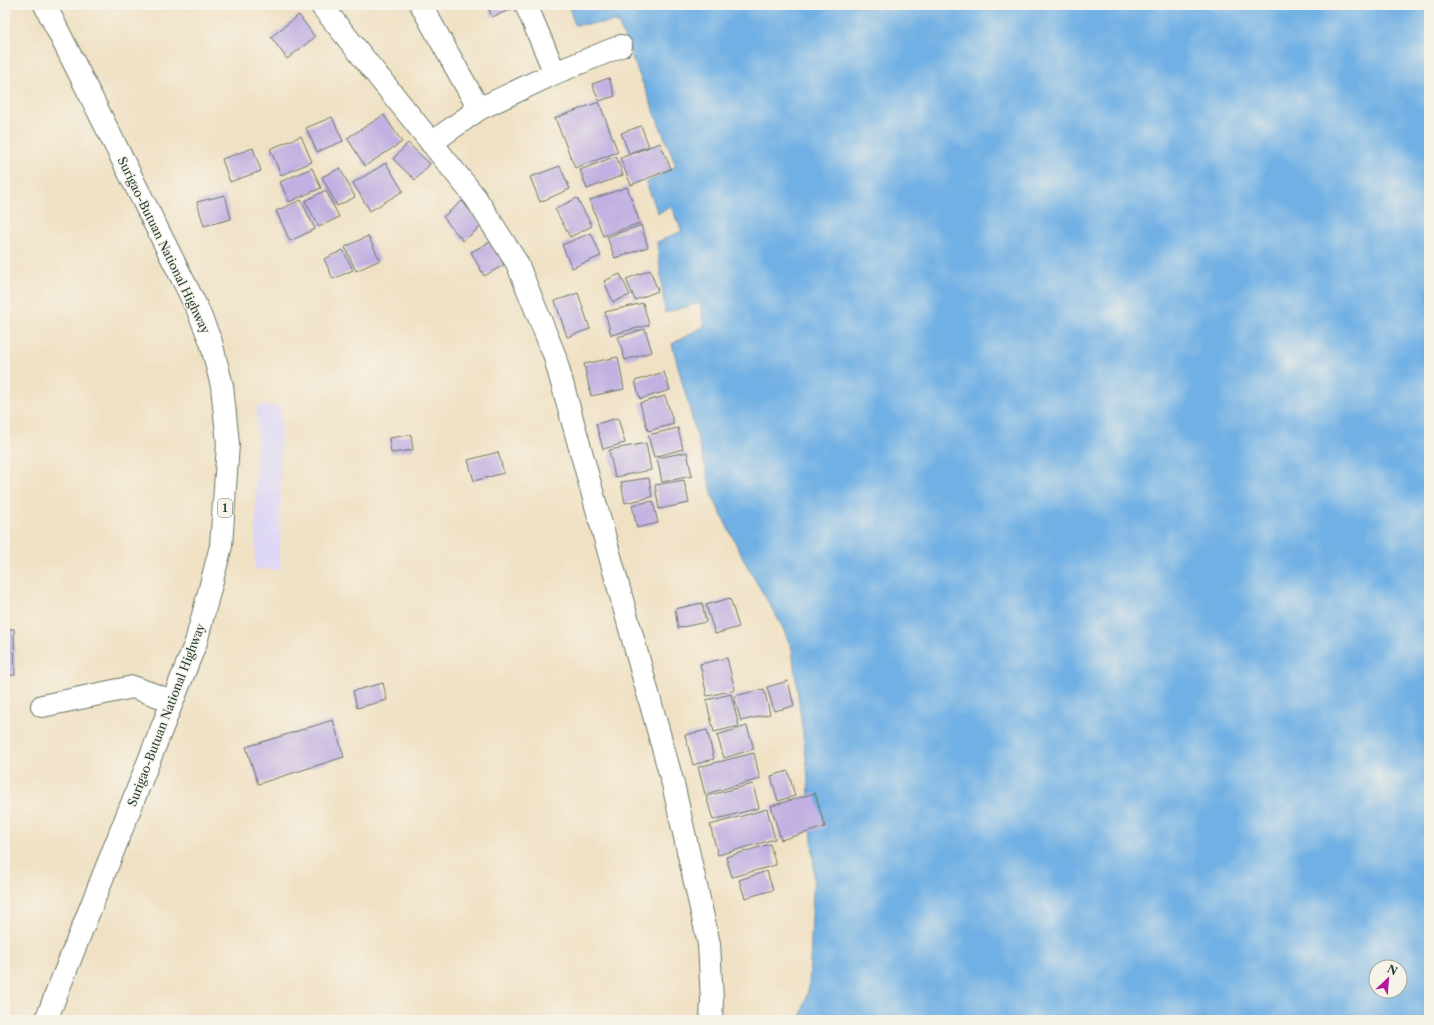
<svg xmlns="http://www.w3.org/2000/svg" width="1434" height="1025" viewBox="0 0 1434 1025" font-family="'Libre Caslon Text',serif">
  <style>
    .built { fill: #ddd5f6 }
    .water { fill: #71b0e4; stroke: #48768c; fill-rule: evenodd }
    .building { fill: #c1b0e1 }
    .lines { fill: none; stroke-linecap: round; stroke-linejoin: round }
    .minor-casing { stroke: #687666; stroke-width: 24 }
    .highway-casing { stroke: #687666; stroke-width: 24 }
    .minor { stroke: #fff; stroke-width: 22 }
    .highway { stroke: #fff; stroke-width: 22 }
    .labels { text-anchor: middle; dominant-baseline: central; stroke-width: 3; stroke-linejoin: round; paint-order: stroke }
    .shield { fill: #f7f3e8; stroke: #60746a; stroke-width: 1 }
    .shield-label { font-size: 11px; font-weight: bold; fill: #1f3d34 }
    .street-label { font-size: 12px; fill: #1f3d34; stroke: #f7f3e8 }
  </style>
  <rect width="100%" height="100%" fill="#f7f3e8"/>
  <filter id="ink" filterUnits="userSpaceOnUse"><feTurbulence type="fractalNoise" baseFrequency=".025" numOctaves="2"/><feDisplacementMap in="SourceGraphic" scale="8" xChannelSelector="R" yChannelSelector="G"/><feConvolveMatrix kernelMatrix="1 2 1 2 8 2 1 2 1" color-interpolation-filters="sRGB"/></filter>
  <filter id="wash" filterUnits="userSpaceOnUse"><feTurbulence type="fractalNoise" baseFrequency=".012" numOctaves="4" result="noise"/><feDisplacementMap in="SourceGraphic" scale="16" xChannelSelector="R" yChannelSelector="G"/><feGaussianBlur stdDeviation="0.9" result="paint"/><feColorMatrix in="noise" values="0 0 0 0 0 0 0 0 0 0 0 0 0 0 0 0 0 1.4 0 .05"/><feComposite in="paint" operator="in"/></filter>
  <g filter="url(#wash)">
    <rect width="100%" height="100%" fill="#f0e1c4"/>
    <path class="built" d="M 257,406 L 281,406 L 280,570 L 255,569 Z"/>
    <path class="water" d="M 568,5 L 1429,5 L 1429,1020 L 800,1020 L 809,987 L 814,868 L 807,766 L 792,649 L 781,624 L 747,566 L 714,500 L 672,344 L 704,326 L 700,303 L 665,313 L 657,242 L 682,231 L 671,207 L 658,213 L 646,183 L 676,166 L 618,22 L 575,25 ZM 1376,967 L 1400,967 L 1400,991 L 1376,991 Z"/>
    <g id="blocks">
      <path class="building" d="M 487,5 L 522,5 L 492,17 Z
        M 299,15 L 315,37 L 287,59 L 271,37 Z
        M 609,78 L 615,96 L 599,101 L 592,84 Z
        M 599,102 L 618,152 L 575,168 L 555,118 Z
        M 384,115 L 402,142 L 365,166 L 347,138 Z
        M 332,117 L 343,141 L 317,152 L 306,128 Z
        M 641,126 L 649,146 L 629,153 L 621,133 Z
        M 301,136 L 312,162 L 281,175 L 270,149 Z
        M 408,143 L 430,164 L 415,180 L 393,159 Z
        M 660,143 L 671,169 L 631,185 L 620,158 Z
        M 253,148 L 261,171 L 230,182 L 222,159 Z
        M 616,156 L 623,175 L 587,189 L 580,170 Z
        M 386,163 L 403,191 L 370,211 L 353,183 Z
        M 560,166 L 570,189 L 540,202 L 530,177 Z
        M 312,168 L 321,188 L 289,202 L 280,182 Z
        M 340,168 L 355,197 L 337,206 L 322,177 Z
        M 627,187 L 640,223 L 603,236 L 590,200 Z
        M 326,190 L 339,217 L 319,227 L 305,201 Z
        M 225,195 L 231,219 L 204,226 L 197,202 Z
        M 577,198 L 592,226 L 570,237 L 555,209 Z
        M 301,200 L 315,229 L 290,241 L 276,211 Z
        M 462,201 L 482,226 L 463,241 L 443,217 Z
        M 641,225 L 648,247 L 615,258 L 607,237 Z
        M 591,233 L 601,256 L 572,268 L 562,245 Z
        M 368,236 L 380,260 L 356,271 L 345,247 Z
        M 492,241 L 504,265 L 484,276 L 471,252 Z
        M 343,250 L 353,270 L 333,279 L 324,259 Z
        M 650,270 L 658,291 L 635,300 L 626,279 Z
        M 620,274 L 630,295 L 613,302 L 604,281 Z
        M 578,293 L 590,329 L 567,337 L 555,301 Z
        M 643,303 L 649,325 L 611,335 L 605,312 Z
        M 645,329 L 652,352 L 625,360 L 618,337 Z
        M 618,357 L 624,389 L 591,396 L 584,364 Z
        M 664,372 L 670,390 L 640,399 L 635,381 Z
        M 665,396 L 674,424 L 648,431 L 640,403 Z
        M 618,418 L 625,443 L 603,449 L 596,424 Z
        M 678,428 L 683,449 L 654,457 L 648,435 Z
        M 411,435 L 413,450 L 391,453 L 389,438 Z
        M 646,443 L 651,470 L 615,477 L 609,450 Z
        M 498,452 L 504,473 L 474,481 L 468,460 Z
        M 687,452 L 692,476 L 662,482 L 657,458 Z
        M 649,478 L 652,497 L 625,503 L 621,482 Z
        M 684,480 L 689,503 L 659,509 L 655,485 Z
        M 653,501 L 658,523 L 637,528 L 632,505 Z
        M 730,598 L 739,627 L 715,634 L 706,605 Z
        M 702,603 L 706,622 L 678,628 L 675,609 Z
        M 5,629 L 14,629 L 15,675 L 5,676 Z
        M 727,658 L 735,690 L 707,696 L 700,664 Z
        M 788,681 L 794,706 L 774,711 L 767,687 Z
        M 383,683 L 387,700 L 357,708 L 353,691 Z
        M 764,689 L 770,714 L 741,721 L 734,696 Z
        M 731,694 L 739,726 L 714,732 L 706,700 Z
        M 333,720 L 344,757 L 258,784 L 246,747 Z
        M 747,726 L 754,749 L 724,758 L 717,735 Z
        M 707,730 L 714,759 L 693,765 L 685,735 Z
        M 754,753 L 760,779 L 705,794 L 698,767 Z
        M 788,771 L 795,796 L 778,801 L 771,776 Z
        M 753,784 L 759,808 L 713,820 L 706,796 Z
        M 815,793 L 825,827 L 781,840 L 771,806 Z
        M 767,809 L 775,839 L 718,855 L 710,825 Z
        M 770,844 L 776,865 L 732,877 L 726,857 Z
        M 767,871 L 773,890 L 745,898 L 739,880 Z"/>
    </g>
  </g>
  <g filter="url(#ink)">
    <use href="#blocks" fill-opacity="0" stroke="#687666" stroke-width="1"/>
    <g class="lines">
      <g class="minor-casing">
        <path id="minor" d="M 321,5 L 475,197 L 517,263 L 554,354 L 673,784 L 709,944 L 712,1001 L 711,1020
          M 421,5 L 479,109
          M 526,5 L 555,73
          M 431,143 L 479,109 L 555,73 L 621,46
          M 42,706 L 133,687 L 172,701"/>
      </g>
      <g class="highway-casing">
        <path id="highway" d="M 45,5 L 197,308 L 211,342 L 222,386 L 228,444 L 221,546 L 196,642 L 46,1020"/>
      </g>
      <use href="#minor" class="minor"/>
      <use href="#highway" class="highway"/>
    </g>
  </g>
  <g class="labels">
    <rect class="shield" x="218" y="499" width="14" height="18" rx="3"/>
    <g class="shield-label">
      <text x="225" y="508">1</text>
    </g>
    <g class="street-label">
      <text transform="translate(164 245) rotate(64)">Surigao-Butuan National Highway</text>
      <text transform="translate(166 715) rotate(-69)">Surigao-Butuan National Highway</text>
    </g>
  </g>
  <rect width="1434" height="1025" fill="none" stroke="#f7f3e8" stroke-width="20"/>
  <g transform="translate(1388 979) rotate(26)"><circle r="19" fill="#f7f3e8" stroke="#a1aaa0"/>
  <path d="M0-3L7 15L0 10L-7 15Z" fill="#b5179e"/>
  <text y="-6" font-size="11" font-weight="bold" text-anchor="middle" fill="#1f3d34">N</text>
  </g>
</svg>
